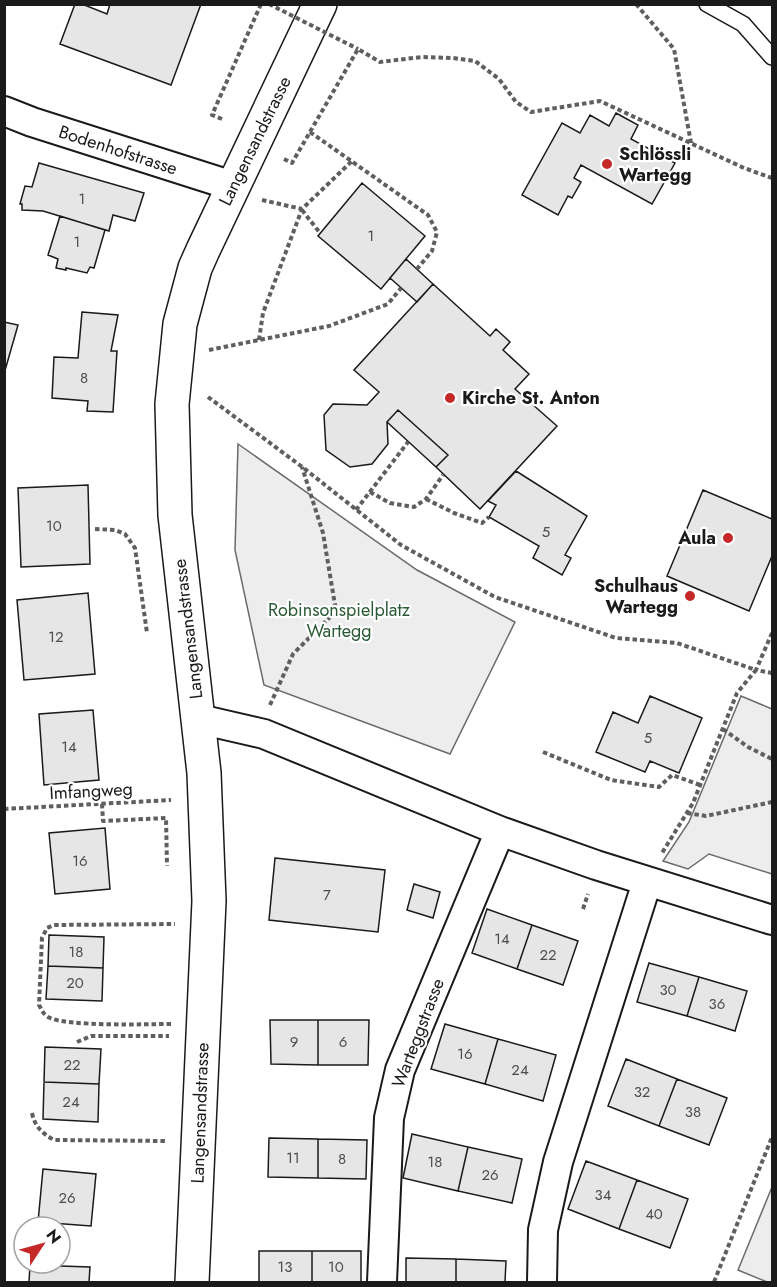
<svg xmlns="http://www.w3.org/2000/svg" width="777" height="1287" viewBox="0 0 777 1287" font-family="Jost,sans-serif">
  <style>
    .built { fill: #ededed; stroke: #6a6a6a; stroke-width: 1.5 }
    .building { fill: #e6e6e6; stroke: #1a1a1a; stroke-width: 1.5 }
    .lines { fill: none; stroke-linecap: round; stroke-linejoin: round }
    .lane-casing { stroke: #1a1a1a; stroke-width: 18 }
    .street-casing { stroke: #1a1a1a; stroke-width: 32 }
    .secondary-casing { stroke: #1a1a1a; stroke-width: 36 }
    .path { stroke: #5f5f5f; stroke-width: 4; stroke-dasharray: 4.5 3; stroke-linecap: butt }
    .lane { stroke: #fff; stroke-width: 15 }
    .street { stroke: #fff; stroke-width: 28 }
    .secondary { stroke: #fff; stroke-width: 33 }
    .path-bridge { stroke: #5f5f5f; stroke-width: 4; stroke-dasharray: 4.5 3; stroke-linecap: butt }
    .poi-dot { fill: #c62828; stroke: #fff; stroke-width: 2 }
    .labels { text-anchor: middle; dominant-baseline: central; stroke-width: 4.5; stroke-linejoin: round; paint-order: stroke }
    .number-label { font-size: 15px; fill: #4d4d4d }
    .street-label { font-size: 18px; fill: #1a1a1a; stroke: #fff }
    .poi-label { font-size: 18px; font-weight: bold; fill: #1a1a1a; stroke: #fff; text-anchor: start }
    .park-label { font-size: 18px; fill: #2b5a34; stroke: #fff }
  </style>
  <rect width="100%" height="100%" fill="#fff"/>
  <path class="built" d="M 238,444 L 417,570 L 515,622 L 450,754 L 264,685 L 235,550 Z
    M 741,696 L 772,709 L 772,874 L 709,854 L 688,869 L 663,861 L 689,822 Z
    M 772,1187 L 772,1282 L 767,1282 L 738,1270 Z"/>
  <path class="building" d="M 75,4 L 82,4 L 107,14 L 110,4 L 201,4 L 171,85 L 60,44 Z
    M 616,113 L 638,125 L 631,139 L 675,163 L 652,204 L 581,165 L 574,178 L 581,182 L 572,198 L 568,196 L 558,215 L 522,195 L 562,123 L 580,133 L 590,115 L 609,126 Z
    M 39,163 L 144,193 L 135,221 L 113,215 L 109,231 L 43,211 L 22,210 L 22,204 L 20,204 L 25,186 L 32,187 Z
    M 362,183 L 425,236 L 381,289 L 318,236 Z
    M 60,216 L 105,230 L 94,268 L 90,267 L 87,273 L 66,268 L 66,270 L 56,268 L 58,259 L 48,255 Z
    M 406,259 L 433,284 L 417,302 L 390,278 Z
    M 433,284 L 490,336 L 496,329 L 510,342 L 503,350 L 529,374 L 515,389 L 557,426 L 480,509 L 436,467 L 448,455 L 398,410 L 387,422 L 388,444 L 372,464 L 350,467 L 326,450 L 324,415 L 333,404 L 367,405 L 379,392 L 354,370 Z
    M 82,312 L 118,315 L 111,351 L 117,351 L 113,412 L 87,411 L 88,401 L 52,398 L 54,357 L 78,358 Z
    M 4,322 L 18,325 L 4,374 Z
    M 398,410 L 448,455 L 436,467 L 387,422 Z
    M 516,471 L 587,516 L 565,555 L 571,558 L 562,575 L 533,558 L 539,546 L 489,517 L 496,505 L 488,501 Z
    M 88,485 L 90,564 L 21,567 L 18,488 Z
    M 703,490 L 772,519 L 772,556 L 749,611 L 667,576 Z
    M 88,593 L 95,674 L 24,680 L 17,600 Z
    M 650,696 L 702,718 L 679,773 L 650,761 L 645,772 L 596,752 L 613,712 L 638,723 Z
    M 93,710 L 99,780 L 44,785 L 39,714 Z
    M 105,828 L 110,889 L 55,894 L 49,833 Z
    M 275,858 L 385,870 L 378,932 L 269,920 Z
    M 414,884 L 440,892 L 433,918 L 407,910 Z
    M 487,909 L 532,925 L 517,969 L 472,953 Z
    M 532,925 L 578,941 L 563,985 L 517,969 Z
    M 49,935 L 104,937 L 103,968 L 48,966 Z
    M 649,963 L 699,977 L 687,1016 L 637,1002 Z
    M 48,966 L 103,968 L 102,1001 L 46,999 Z
    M 699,977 L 747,991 L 735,1031 L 687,1016 Z
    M 270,1020 L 318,1020 L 318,1065 L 271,1064 Z
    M 318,1020 L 369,1020 L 368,1065 L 318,1065 Z
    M 445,1024 L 498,1039 L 485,1084 L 431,1069 Z
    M 498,1039 L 556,1055 L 543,1101 L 485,1084 Z
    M 45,1047 L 101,1049 L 99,1084 L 44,1082 Z
    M 626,1059 L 677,1079 L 659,1126 L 608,1106 Z
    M 677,1079 L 727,1098 L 709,1145 L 659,1126 Z
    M 44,1082 L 99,1084 L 98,1122 L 43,1119 Z
    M 412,1134 L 468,1147 L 458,1191 L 403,1178 Z
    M 269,1138 L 318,1139 L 318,1178 L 268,1177 Z
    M 318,1139 L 367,1140 L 366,1179 L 318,1178 Z
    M 468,1147 L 522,1159 L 512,1203 L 458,1191 Z
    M 586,1161 L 637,1180 L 619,1229 L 568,1209 Z
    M 43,1169 L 96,1174 L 91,1226 L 38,1222 Z
    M 637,1180 L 688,1199 L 670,1248 L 619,1229 Z
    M 259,1251 L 312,1251 L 312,1282 L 259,1282 Z
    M 312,1251 L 361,1251 L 361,1282 L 312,1282 Z
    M 406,1258 L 456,1259 L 456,1282 L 406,1282 Z
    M 456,1259 L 506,1261 L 505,1282 L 456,1282 Z
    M 30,1265 L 90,1267 L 89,1282 L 29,1282 Z"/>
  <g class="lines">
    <g class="lane-casing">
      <path id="lane" d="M 707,4 L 743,24 L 772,57"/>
    </g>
    <g class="street-casing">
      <path id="street" d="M 4,111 L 32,122 L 233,186
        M 199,719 L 264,734 L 500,831 L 596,865 L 772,920
        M 382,1282 L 389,1118 L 400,1070 L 500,831
        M 542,1282 L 543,1230 L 558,1162 L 647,882"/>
    </g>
    <g class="secondary-casing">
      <path id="secondary" d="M 192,1282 L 209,901 L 204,773 L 175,515 L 172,404 L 180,324 L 195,268 L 203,250 L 320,4"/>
    </g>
    <path class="path" d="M 636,4 L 674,49 L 691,143
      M 222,119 L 212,115 L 261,4
      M 310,132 L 428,215 L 437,232 L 432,251 L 417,269
      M 284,159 L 292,163 L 358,49 L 380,62 L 422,57 L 453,58 L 475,61 L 499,79 L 516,102 L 531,112 L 600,101 L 744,168 L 772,178
      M 262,200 L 302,209 L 352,161
      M 302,210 L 320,233
      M 259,340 L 263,313 L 302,209
      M 209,350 L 329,326 L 388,304 L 401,288
      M 208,397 L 301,466 L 401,545 L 495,597 L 616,638 L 677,643 L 756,670 L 737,693 L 693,803 L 662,853
      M 370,492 L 390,503 L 414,507 L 426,499 L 443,475
      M 426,499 L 454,513 L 482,523 L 489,517
      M 356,510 L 408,442
      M 95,529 L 115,530 L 125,534 L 135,548 L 147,633
      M 772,633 L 756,670 L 772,673
      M 270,705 L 293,654 L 336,611 L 323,533 L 302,467
      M 723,729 L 748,747 L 772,759
      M 543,752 L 611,780 L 659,787 L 672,775 L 700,785
      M 102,804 L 103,821 L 166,818 L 167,866
      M 4,809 L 171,800
      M 687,813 L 706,816 L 772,802
      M 583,909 L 588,894
      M 171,1024 C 146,1024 66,1027 48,1017 C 43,1014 42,1010 39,1005 L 42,938 L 47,928 L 54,925 L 175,924
      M 77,1042 L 91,1036 L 169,1036
      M 32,1113 C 35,1127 42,1133 54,1140 L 165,1141
      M 714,1282 L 772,1137"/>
    <use href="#lane" class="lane"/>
    <use href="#street" class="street"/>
    <use href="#secondary" class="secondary"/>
    <path class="path-bridge" d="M 269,4 L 358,49"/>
  </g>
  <g class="poi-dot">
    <circle cx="607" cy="164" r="6"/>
    <circle cx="450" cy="398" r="6"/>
    <circle cx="728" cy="538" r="6"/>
    <circle cx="690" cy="596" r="6"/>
  </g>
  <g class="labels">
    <g class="number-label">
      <text x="82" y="199">1</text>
      <text x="371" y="236">1</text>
      <text x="77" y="242">1</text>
      <text x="84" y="378">8</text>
      <text x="54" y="526">10</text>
      <text x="546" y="532">5</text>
      <text x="56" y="637">12</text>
      <text x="648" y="738">5</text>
      <text x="69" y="747">14</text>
      <text x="80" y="861">16</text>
      <text x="327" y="895">7</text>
      <text x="502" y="939">14</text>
      <text x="76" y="952">18</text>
      <text x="548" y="955">22</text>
      <text x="75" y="983">20</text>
      <text x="668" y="990">30</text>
      <text x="717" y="1004">36</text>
      <text x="294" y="1042">9</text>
      <text x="343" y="1042">6</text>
      <text x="465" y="1054">16</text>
      <text x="72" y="1065">22</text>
      <text x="520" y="1070">24</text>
      <text x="642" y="1092">32</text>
      <text x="71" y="1102">24</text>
      <text x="693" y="1112">38</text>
      <text x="293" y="1158">11</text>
      <text x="342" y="1159">8</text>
      <text x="435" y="1162">18</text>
      <text x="490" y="1175">26</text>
      <text x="603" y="1195">34</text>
      <text x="67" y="1198">26</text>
      <text x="654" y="1214">40</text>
      <text x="285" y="1267">13</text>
      <text x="336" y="1267">10</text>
    </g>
    <g class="street-label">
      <text transform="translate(255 141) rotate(-64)">Langensandstrasse</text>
      <text transform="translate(118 150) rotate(18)">Bodenhofstrasse</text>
      <text transform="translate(188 629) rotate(-97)">Langensandstrasse</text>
      <text transform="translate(91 791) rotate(-3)">Imfangweg</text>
      <text transform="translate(418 1033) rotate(-69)">Warteggstrasse</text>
      <text transform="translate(200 1113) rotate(-88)">Langensandstrasse</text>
    </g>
    <g class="poi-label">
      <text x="619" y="154">Schlössli<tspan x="619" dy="21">Wartegg</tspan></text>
      <text x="462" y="398">Kirche St. Anton</text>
      <text x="716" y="538" text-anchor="end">Aula</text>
      <text x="678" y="586" text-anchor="end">Schulhaus<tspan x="678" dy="21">Wartegg</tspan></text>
    </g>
    <g class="park-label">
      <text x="339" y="610">Robinsonspielplatz<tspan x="339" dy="21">Wartegg</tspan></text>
    </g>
  </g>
  <rect width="777" height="1287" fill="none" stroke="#1a1a1a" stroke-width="12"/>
  <g transform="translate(42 1245) rotate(54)"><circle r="28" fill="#ffffff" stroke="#a3a3a3" stroke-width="1.5"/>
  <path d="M0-4.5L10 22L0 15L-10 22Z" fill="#c62828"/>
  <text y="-9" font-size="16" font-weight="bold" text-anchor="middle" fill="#1a1a1a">N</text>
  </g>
</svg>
